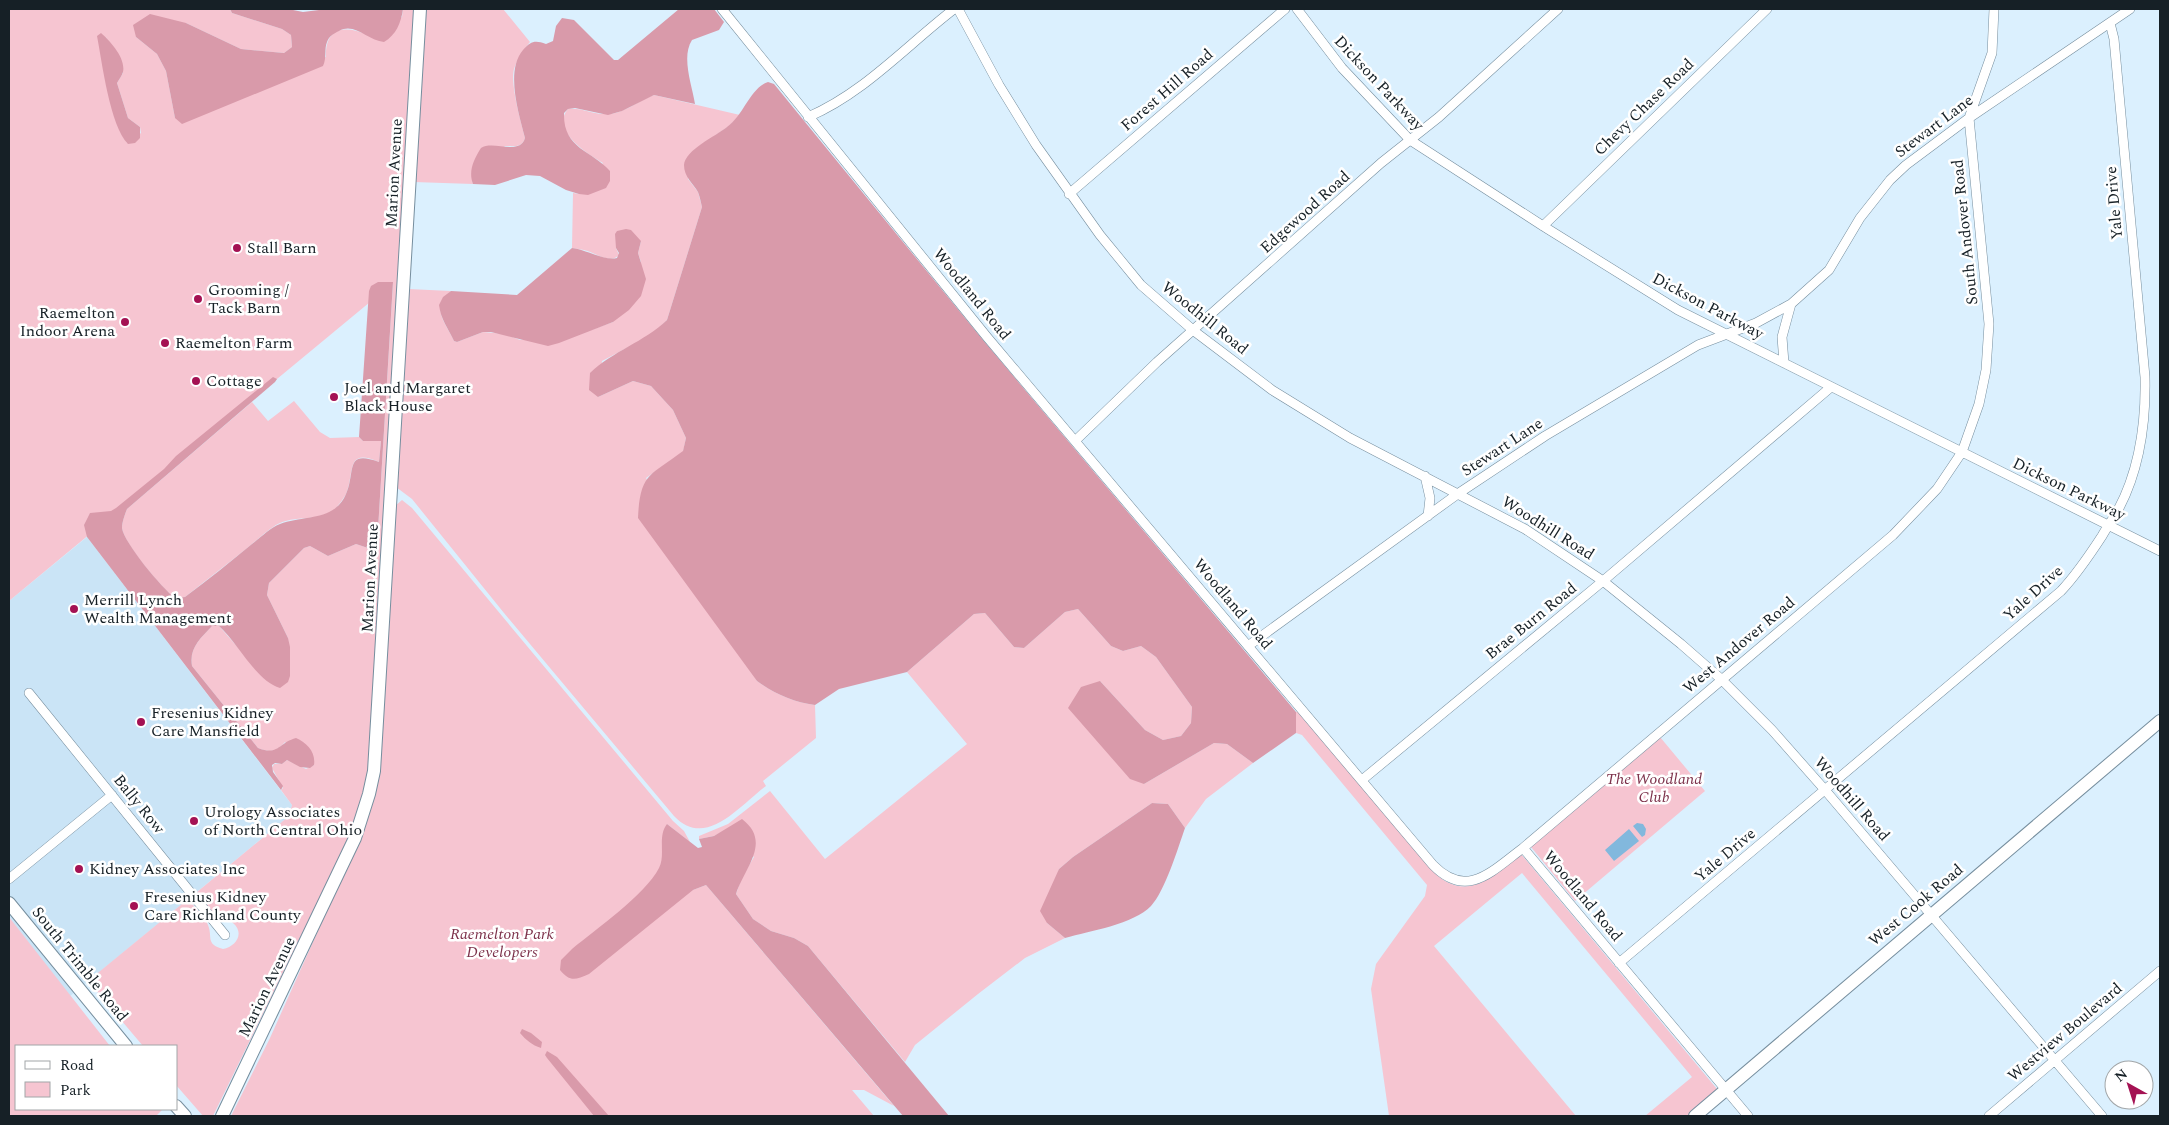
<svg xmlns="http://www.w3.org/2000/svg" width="2169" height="1125" viewBox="0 0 2169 1125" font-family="Spectral,serif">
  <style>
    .built { fill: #cae4f6 }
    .green { fill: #f6c5d1; fill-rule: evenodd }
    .forest { fill: #d99aaa }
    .water { fill: #82b8dd }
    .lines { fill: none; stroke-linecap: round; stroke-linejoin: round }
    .street-casing { stroke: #768e9e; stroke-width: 10 }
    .secondary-casing { stroke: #768e9e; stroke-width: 14 }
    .street { stroke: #fff; stroke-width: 9 }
    .secondary { stroke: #fff; stroke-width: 12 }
    .poi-dot { fill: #a41253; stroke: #fff; stroke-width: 2 }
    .labels { text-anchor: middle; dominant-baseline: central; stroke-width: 5; stroke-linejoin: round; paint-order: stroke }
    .street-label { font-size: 16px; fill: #162026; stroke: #fff }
    .poi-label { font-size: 16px; fill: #162026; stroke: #fff; text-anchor: start }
    .park-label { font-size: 16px; font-style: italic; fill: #7d324b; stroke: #fff }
  </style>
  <rect width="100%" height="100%" fill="#dbf0fe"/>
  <path class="built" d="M 87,537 L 292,805 L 289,816 L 69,997 L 9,917 L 9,601 Z"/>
  <path class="green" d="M 9,9 L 230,9 L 232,13 L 282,29 L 291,35 L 292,47 L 284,53 L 241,49 L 186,23 L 136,37 L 157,54 L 166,71 L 175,118 L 326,57 C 325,27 345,25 368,35 L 402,17 L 403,9 L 415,9 L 368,777 L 356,823 L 213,1116 L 203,1116 L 176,1085 L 176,1046 L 143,1046 L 88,981 L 188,899 C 194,907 204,915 208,925 C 213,937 205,944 223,949 C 236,947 245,933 233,923 C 229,919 223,920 218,917 C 210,911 204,900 197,892 L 289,816 L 292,805 L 281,790 L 283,788 L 272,768 L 274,764 L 282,764 L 287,760 L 306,769 L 314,765 L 285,742 C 276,752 271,753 258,748 L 192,666 C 189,648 200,639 212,626 L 219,626 L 264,677 L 290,676 L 288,638 L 267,595 L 269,583 L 304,548 L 310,546 L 328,556 L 356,544 L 368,548 L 377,546 L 393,283 L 9,601 ZM 106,37 L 123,73 L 117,83 L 128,118 L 140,127 L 141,133 L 127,143 Z
    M 424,9 L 503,9 L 530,42 C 524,49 517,60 514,69 C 510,84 521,122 525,138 C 522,148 514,146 505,146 L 472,180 L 473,184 L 414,182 Z
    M 654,95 L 740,115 L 729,126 L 694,150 L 688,179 L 698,192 L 702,207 L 667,320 L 653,334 L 602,361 L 598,397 L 633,381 L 651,386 L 673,410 L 686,438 L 683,452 L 646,478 L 757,681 C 775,694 793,702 815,705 L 816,738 L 763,781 L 766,786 C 740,805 706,850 674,816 L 504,613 L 412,499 L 396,487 L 408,289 L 451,291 C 430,309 446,323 454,341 L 457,342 L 483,332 L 505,334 L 520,340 L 591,330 L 613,322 L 641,262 L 638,253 L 641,241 L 616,248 L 619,255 C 609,265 595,252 584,250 C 580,249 576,249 572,248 L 573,193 L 579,194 L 603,163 C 587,154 550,130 568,109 C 581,107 594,115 607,114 C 624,114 639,100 654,95 Z
    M 294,401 L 320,432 L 330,438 L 359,437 L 363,441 L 381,441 L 379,462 C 345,447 355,473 346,494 C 344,498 338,506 335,509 C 319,523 294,514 276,525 C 265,532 256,541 246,549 C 226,565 205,581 185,597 L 175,598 C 162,588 124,544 122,528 C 122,522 125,514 127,509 L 252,402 L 268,421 Z
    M 402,500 L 412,508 L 673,821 L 684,831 L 690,842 L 667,824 L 693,890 L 706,885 L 894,1106 L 864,1090 L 852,1090 L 874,1116 L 231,1116 L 270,1038 L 363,830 L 395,506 Z
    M 1078,609 L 1111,646 L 1123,651 L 1141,646 L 1156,657 L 1192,707 L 1191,723 L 1181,736 L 1163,740 L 1145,730 L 1100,681 L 1144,784 L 1214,743 L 1227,744 L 1253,763 L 1206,799 L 1185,828 L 1168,804 L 1152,803 L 1073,857 L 1059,869 L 1047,923 L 1065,938 L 1025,958 L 978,994 L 915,1045 L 905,1062 L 808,946 L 794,938 L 771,931 L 753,919 L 736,894 L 742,877 L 754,857 L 724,831 L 714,836 L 699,839 L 699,836 L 728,824 L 770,791 L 825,859 L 967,744 L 907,672 L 974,614 L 985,613 L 1014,647 L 1024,648 L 1065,612 Z
    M 1298,711 L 1430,868 C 1463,905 1491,879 1521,854 L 1717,1089 L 1688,1116 L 1645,1116 L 1692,1077 L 1522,873 L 1434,946 L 1576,1116 L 1389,1116 L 1371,989 L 1376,964 L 1425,896 L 1427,885 L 1302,735 L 1296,733 L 1296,712 Z
    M 1660,737 L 1705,791 L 1575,901 L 1531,847 Z
    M 9,917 L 110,1046 L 16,1046 L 16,1109 L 161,1109 L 162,1110 L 156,1116 L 9,1116 Z"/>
  <path class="forest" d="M 230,9 L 288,9 L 303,12 L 327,9 L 403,9 C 401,23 396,35 384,42 C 368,41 355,22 339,31 C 333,34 329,36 327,42 C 324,49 327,58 323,66 L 182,124 L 175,118 L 166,71 L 157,54 L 136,37 L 133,25 L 150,14 L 186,23 L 241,49 L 284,53 L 292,47 L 291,35 L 282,29 L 232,13 Z
    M 679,9 L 714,9 L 724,22 L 719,30 L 692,40 C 681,57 692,85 695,104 L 654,95 L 622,111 L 608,115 L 575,108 L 568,109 L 564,113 C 563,149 591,150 610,171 L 610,181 L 606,188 L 588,195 L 579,194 L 566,190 L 540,176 L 526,175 L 495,185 L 473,184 C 468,171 474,159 481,148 C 493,140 520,156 525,138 C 519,114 505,71 523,50 C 531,41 535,40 546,44 L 553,41 L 556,26 L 562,18 L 574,20 L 614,60 L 618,60 Z
    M 101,33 C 110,41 126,58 123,72 C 122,76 119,79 117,83 L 128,118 L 140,127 L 140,138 L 135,143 L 128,144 C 110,126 102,62 97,36 Z
    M 768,82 L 774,84 L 983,340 L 1296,712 L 1296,733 L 1253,763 L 1227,744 L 1214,743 L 1144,784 L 1130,779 L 1068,708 L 1081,687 L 1100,681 L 1145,730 L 1163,740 L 1181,736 L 1191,723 L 1192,707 L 1156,657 L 1141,646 L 1123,651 L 1111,646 L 1078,609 L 1065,612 L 1024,648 L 1014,647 L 985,613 L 974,614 L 907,672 L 839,689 L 815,705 C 793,702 775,694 757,681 L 638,518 C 640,473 650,476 683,451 L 686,438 L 673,410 L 651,386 L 633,381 L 598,397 L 589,390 L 590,373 C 613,351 644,342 667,320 L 702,207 C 701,203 700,197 698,192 C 693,183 684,177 684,165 C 685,150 716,136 727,127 C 744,115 750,88 768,82 Z
    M 626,229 L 631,230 L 641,241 L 638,253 L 646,279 L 641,296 L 629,310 L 613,322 L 559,343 L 548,346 L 491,332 L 483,332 L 457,342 L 454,341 C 448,328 441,320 439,305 L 443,297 L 451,291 L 517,295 L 572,248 C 587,250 605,261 617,258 L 619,253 L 616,248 L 615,234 L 617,231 Z
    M 378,282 L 393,282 L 377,546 L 368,548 L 356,544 L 328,556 L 310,546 L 304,548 L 269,583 L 267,595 L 288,638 L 290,647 L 290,676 L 288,682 L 280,688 C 256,681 238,643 219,626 L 212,626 C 200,639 189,648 192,666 L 258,748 C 279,756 278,743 296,738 C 307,743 316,752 314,765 L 310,768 L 300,767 L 287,760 L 282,764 L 275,763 L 272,765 L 273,772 L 283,786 L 281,790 L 87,537 L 84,525 L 90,513 L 111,511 L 116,508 L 164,469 L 176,456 L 273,377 L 277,379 L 275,382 L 127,509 C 125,514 122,522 122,528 C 124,543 162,588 175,598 L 185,597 C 208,580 230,562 252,544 C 260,538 270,528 280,524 C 303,515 334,522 346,494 C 356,472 344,449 379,462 L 381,441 L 363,441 L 359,437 L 369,291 L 371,286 Z
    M 1152,803 L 1168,804 L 1185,828 C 1178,848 1165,891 1151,906 C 1134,924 1090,931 1065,938 L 1047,923 L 1040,911 L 1059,869 L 1073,857 Z
    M 742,819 C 772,842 745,867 736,894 L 753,919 L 771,931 L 794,938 L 808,946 L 949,1116 L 903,1116 L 706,885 L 693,890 L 589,974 C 575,980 570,982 560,970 L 561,960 L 572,949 C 596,929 645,895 659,868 C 666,854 657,837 667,824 L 698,848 L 702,847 L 699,839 L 714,836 Z
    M 522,1029 L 531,1033 L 542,1042 L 541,1048 C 532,1045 526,1040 520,1033 Z
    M 547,1051 L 557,1057 L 609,1116 L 594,1116 L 547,1058 L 545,1055 Z"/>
  <path class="water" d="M 1637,823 L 1643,824 L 1646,829 L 1645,835 L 1642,837 L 1633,826 Z
    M 1629,829 L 1639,841 L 1614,861 L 1605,850 Z"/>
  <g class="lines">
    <g class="street-casing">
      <path id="street" d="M 722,9 L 987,337 L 1433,865 C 1467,900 1492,871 1523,848 L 1893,535 L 1937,489 L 1962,452 L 1979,404 L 1986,370 L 1989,324 L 1969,118 L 1992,53 L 1994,9
        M 958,9 L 999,85 L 1036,145 L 1100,235 L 1141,285 L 1194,331 L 1272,390 L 1350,438 L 1525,529 L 1603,581 L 1681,644 L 1721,679 L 1772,730 L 1825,790 L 2102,1116
        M 1297,9 L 1342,68 L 1410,140 L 1543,226 L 1678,310 L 2160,551
        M 808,117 C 864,93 906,46 954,9
        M 1069,194 L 1285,9
        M 1543,226 L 1767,9
        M 1784,363 L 1782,337 L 1791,304 L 1829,270 L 1860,218 L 1890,180 L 1906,165 L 1969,118 L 2130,9
        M 1075,441 L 1157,362 L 1381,163 L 1439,117 L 1558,9
        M 1425,476 L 1430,498 L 1428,516
        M 1248,646 L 1459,493 L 1545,436 L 1698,345 L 1756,323 L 1791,304
        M 29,693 L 225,935
        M 1362,780 L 1603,581 L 1831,387
        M 1523,848 L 1748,1116
        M 9,879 L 112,795
        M 1619,963 L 2061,591 C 2077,574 2089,556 2102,536 C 2107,527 2113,519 2118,510 C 2140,469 2146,423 2145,377 L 2114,39 L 2110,23
        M 1989,1116 L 2160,971"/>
    </g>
    <g class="secondary-casing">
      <path id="secondary" d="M 9,903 L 126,1046
        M 176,1106 L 185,1116
        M 222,1116 L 355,838 L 369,794 L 374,771 L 420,9
        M 1695,1116 L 2160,721"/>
    </g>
    <use href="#street" class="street"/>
    <use href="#secondary" class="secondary"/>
  </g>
  <g class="poi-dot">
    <circle cx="237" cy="248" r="5"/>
    <circle cx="198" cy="299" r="5"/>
    <circle cx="125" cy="322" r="5"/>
    <circle cx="165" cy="343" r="5"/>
    <circle cx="196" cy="381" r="5"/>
    <circle cx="334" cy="397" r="5"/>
    <circle cx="74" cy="609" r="5"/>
    <circle cx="141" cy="722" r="5"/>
    <circle cx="194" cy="821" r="5"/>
    <circle cx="79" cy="869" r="5"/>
    <circle cx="134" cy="906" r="5"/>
  </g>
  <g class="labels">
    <g class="street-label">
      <text transform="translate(1379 83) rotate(47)">Dickson Parkway</text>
      <text transform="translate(1167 90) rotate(-41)">Forest Hill Road</text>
      <text transform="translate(1644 107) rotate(-44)">Chevy Chase Road</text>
      <text transform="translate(1934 126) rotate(-37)">Stewart Lane</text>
      <text transform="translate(394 173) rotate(-87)">Marion Avenue</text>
      <text transform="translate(2114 203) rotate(-95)">Yale Drive</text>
      <text transform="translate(1305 212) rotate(-42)">Edgewood Road</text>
      <text transform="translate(1965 232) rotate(-96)">South Andover Road</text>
      <text transform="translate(972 294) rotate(51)">Woodland Road</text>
      <text transform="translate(1708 306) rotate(28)">Dickson Parkway</text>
      <text transform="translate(1205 318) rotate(39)">Woodhill Road</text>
      <text transform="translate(1502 447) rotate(-33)">Stewart Lane</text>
      <text transform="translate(2069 489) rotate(26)">Dickson Parkway</text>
      <text transform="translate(1548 528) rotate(32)">Woodhill Road</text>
      <text transform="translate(370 578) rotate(-87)">Marion Avenue</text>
      <text transform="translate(2033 593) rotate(-42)">Yale Drive</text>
      <text transform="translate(1233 604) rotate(50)">Woodland Road</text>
      <text transform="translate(1531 621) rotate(-39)">Brae Burn Road</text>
      <text transform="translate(1739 645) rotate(-40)">West Andover Road</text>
      <text transform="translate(1852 799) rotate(49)">Woodhill Road</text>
      <text transform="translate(139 804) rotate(51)">Bally Row</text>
      <text transform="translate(1725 855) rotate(-40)">Yale Drive</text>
      <text transform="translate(1583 896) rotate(50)">Woodland Road</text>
      <text transform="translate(1916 905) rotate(-40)">West Cook Road</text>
      <text transform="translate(80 964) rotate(51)">South Trimble Road</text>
      <text transform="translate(267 987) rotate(-64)">Marion Avenue</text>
      <text transform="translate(2065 1032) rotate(-40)">Westview Boulevard</text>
    </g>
    <g class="poi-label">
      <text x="247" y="248">Stall Barn</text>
      <text x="208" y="290">Grooming /<tspan x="208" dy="18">Tack Barn</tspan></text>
      <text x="115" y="313" text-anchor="end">Raemelton<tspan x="115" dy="18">Indoor Arena</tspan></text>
      <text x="175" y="343">Raemelton Farm</text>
      <text x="206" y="381">Cottage</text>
      <text x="344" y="388">Joel and Margaret<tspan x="344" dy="18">Black House</tspan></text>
      <text x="84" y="600">Merrill Lynch<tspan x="84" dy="18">Wealth Management</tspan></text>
      <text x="151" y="713">Fresenius Kidney<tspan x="151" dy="18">Care Mansfield</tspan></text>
      <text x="204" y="812">Urology Associates<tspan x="204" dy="18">of North Central Ohio</tspan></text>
      <text x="89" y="869">Kidney Associates Inc</text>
      <text x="144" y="897">Fresenius Kidney<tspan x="144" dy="18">Care Richland County</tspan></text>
    </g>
    <g class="park-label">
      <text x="1654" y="779">The Woodland<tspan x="1654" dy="18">Club</tspan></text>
      <text x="502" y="934">Raemelton Park<tspan x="502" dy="18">Developers</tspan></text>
    </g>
  </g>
  <rect width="2169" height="1125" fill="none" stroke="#162026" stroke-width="20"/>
  <rect x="15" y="1045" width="162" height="65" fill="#ffffff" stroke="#a2a6a8"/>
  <rect x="25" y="1061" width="25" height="8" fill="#ffffff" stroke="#a2a6a8"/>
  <text x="60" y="1070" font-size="15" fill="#162026">Road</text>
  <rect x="25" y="1082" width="25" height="15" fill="#f6c5d1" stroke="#a2a6a8"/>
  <text x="60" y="1095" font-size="15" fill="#162026">Park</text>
  <g transform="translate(2129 1085) rotate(321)"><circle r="24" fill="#ffffff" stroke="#a2a6a8"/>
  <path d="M0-4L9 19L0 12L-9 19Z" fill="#a41253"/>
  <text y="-8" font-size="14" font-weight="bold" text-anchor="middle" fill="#162026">N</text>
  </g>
</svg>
